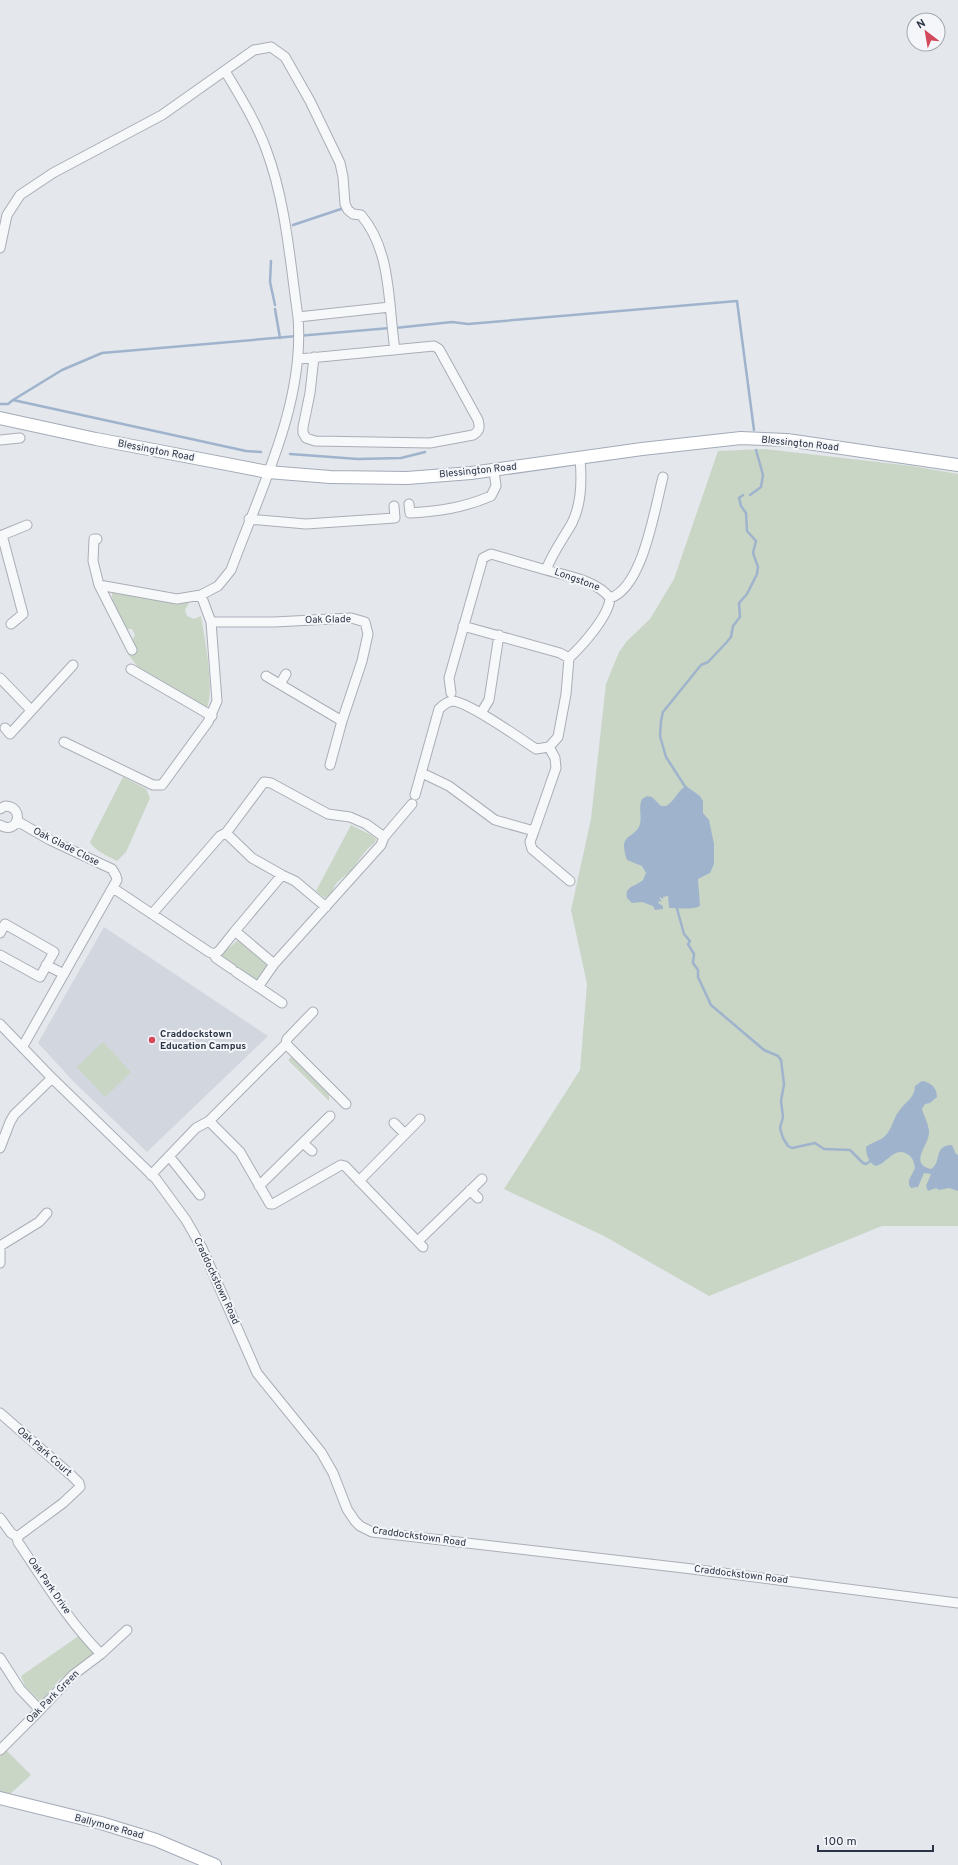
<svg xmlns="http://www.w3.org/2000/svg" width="958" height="1865" viewBox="0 0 958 1865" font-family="Overpass,sans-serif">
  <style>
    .built { fill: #d2d6de }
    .green { fill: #c9d6c5 }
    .water { fill: #9fb4cc }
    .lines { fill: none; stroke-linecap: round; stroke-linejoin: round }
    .stream { stroke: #9fb4cc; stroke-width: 2.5 }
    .minor-casing { stroke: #a9aeb7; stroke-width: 11 }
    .major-casing { stroke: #a3abb8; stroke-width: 14 }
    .minor { stroke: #f7f8fa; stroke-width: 9 }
    .major { stroke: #fff; stroke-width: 12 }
    .poi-dot { fill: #d1495b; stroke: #f4f6f9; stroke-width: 1.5 }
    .labels { text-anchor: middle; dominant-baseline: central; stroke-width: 4; stroke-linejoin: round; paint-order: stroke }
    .street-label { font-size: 10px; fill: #2b3445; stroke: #f4f6f9 }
    .poi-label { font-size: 10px; font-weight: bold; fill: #2b3445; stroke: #f4f6f9; text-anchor: start }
  </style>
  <rect width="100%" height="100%" fill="#e4e7ec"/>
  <path class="built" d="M 104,927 L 268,1036 L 147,1152 L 74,1082 L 38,1043 Z"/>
  <path class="green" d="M 765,449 L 912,466 L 958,474 L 958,1226 L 882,1226 L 709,1296 L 604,1236 L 504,1189 L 580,1070 L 587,984 L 571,910 L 591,819 L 606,684 L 619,652 L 627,641 L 650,619 L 674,579 L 718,451 Z
    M 116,590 L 177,603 L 189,603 L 185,610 L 187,616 L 194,619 L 201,616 C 204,636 216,693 206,709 L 141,671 L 128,654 C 133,648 131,641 135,635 L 132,629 C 129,629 126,629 123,626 C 118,620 111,600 112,593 Z
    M 123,777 L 146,789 L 150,798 L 126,852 L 117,861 C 108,856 95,851 90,842 Z
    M 351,825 L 371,835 L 376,839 C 375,845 369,846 366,851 C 359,858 355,868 346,875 C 341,879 334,883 333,891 L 325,898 L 316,891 Z
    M 238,940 L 268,966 L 258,979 L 255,980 L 220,956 Z
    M 103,1042 L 131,1072 L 105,1097 L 77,1067 Z
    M 293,1055 L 329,1093 L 329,1101 L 288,1060 Z
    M 80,1635 L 92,1650 L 93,1653 L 92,1656 L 59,1680 L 41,1702 L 25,1686 L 21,1676 Z
    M 6,1750 L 31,1775 L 9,1795 L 0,1793 L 0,1756 Z"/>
  <path class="water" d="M 686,786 L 700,796 L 703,801 L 703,813 L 709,820 L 714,844 L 714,864 L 710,873 L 698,879 L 700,906 C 693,910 678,908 669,908 L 668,896 L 663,897 L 663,899 L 659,897 L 662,902 L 659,901 L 658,903 L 663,906 L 663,909 L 655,910 L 653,906 L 642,902 L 632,903 L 627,898 C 624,886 637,886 643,880 L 646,873 L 642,866 L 627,860 C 617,832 635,840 640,824 C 642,815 638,808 642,799 L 647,796 L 652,797 L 661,806 L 666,806 C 675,801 677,791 686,786 Z
    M 922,1081 C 931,1082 937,1088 937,1097 L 930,1103 L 925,1104 L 922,1109 C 924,1116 929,1125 929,1133 C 929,1145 908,1164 931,1169 C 942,1163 933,1145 952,1145 L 956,1154 L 958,1155 L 958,1191 L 949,1188 L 939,1190 L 936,1188 L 928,1191 L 926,1186 L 931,1174 L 924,1173 L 918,1187 L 911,1188 L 909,1185 L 909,1180 L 915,1168 C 914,1162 913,1157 907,1154 C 895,1146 887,1163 876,1166 C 869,1163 866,1155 866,1147 C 872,1142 880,1141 885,1136 C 892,1129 893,1119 899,1111 C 905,1102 915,1098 915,1086 Z"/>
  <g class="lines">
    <path class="stream" d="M 293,225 L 341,209
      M 271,261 L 270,282 L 275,305
      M 275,309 L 280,338
      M 395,328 L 452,322 L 468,324 L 737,301 L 754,430
      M 13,400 L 62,370 L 102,353 L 390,328
      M 0,404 L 8,404 L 13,400 L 246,451 L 261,452
      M 290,454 L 358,459 L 401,458 L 425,452
      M 750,495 L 761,487 L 763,475 L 756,450
      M 686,788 L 666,757 L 660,736 L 661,721 L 663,712 L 701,665 L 708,662 L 726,643 L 731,637 L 733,626 L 740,617 L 739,603 L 747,594 L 757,574 L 758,567 L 753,553 L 756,541 L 747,531 L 746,513 L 741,506 L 739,498 L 743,495
      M 676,905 L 684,934 L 690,941 L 688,944 L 694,954 L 693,963 L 698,970 L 698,977 L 711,1005 L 764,1050 L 778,1056 L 781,1060 L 784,1084 L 781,1101 L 783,1117 L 780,1128 L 783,1138 L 788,1146 L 792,1148 L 815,1143 L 824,1149 L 850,1150 L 863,1163 L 866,1164 L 872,1160"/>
    <g class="minor-casing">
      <path id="minor" d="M 225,71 C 240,96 256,122 266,149 C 286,202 290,262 298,317 L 390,307
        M 0,248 L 7,215 L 20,195 L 53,173 L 162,115 L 254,50 L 271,47 L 285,57 L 310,101 L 340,163 L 343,177 L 345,204 L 348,210 L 353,214 L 361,215 C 392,251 388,305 395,350
        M 299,359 L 434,346 L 439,349 L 478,420 C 480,427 480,431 473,435 L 430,443 L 315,441 L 306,438 L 303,433 L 303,427 L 310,393 L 314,357
        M 0,440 L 20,438
        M 580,459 C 582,480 582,503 572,523 C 563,539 553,552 546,570 C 567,576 596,580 610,598 C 643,588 655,507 663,477
        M 409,504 L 410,513 C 440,511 463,508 491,496 L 496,486 L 494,470
        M 249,519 L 306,524 L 395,518 L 394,506
        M 2,535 L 23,614 L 11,624
        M 0,536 L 27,525
        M 97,539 L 94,539 L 93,561 L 99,585 L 177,599 L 201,595 L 218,586 L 231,570 C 260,490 305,404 298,317
        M 99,585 L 132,650
        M 211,622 L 274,622 L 351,618 L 365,622 L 368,634 L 362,661 L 342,721 L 330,765
        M 463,626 L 560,653 L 569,658
        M 131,669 L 212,716
        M 266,676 L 342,721
        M 0,678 L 31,710
        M 280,684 L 286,674
        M 451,693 L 449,678 L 483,558 L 491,554 L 546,570
        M 481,713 L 489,700 L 499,635
        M 5,728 L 10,734 L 73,665
        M 64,742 L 153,785 L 162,785 L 208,722 L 217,701 L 211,622 L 201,595
        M 422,773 L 449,786 L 495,820 L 534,831 L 530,842 L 532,849 L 570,881
        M 415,795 L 439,709 C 443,705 447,702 452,701 C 467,701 521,739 536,749 L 549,747
        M 0,809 L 5,806 C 25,806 19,836 0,825
        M 17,821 L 50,840 L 112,869 L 116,876 L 117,880 L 23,1046
        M 534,831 L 556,768 L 555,758 L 549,747 L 558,737 L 566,694 L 569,658 C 582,646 609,616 610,598
        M 226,833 L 252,858 L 282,875
        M 384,837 L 412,804
        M 113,888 L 209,952 L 214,954 L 216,958 L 232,969
        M 152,914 L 220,836 L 226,833 L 264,782 L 271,783 L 328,814 L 350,817 L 366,824 L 384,837 L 381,845 L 274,964 L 235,931 L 219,951 L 214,954
        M 235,931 L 282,875 L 295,881 L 326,907
        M 0,933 L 5,924 L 54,952 L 40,977 L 0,955
        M 46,965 L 64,974
        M 236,972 L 282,1003
        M 258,987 L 274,964
        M 0,1024 L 52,1078 L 156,1179 L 186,1220 L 202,1248 L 257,1373 L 321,1452 L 333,1473 L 347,1509 L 355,1521 L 360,1526 L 372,1532 L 684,1568 L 958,1603
        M 286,1044 L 346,1104
        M 209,1121 L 240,1152 L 270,1204 L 273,1204 L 341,1165 L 345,1166 L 423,1247
        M 394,1123 L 405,1134
        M 303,1143 L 312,1151
        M 0,1148 L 10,1122 L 14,1115 L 52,1078
        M 169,1156 L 200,1195
        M 151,1175 L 196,1128 L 209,1121 L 286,1044 L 287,1039 L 313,1012
        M 359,1181 L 420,1119
        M 259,1186 L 330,1116
        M 470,1190 L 478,1198
        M 418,1241 L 482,1179
        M 0,1246 L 39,1222 L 47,1213
        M 0,1263 L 0,1246
        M 0,1413 L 72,1476 L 79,1483 L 80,1487 L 63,1503 L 17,1537
        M 0,1518 L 11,1533 L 17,1537 L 18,1542 C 43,1579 69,1622 101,1654
        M 0,1658 L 20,1689 L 40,1710
        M 0,1750 L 40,1710 L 73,1675 L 101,1654 L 127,1630"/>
    </g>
    <g class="major-casing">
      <path id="major" d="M 0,418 L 96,439 L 268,472 L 330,477 L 407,478 L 471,473 L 642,449 L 741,438 L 787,440 L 958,465
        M 0,1798 L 101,1823 L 156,1840 L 215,1865"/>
    </g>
    <use href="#minor" class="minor"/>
    <use href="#major" class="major"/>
  </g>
  <circle class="poi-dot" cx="152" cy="1040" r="4"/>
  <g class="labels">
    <g class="street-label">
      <text transform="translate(800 444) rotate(6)">Blessington Road</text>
      <text transform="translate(156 451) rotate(11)">Blessington Road</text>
      <text transform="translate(478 471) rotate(-6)">Blessington Road</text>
      <text transform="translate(577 580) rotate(20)">Longstone</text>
      <text transform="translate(328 620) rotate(-1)">Oak Glade</text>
      <text transform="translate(66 847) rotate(27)">Oak Glade Close</text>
      <text transform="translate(216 1281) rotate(65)">Craddockstown Road</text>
      <text transform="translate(44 1452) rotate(41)">Oak Park Court</text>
      <text transform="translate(419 1537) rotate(8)">Craddockstown Road</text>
      <text transform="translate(741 1575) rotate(7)">Craddockstown Road</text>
      <text transform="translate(49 1586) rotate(55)">Oak Park Drive</text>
      <text transform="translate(53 1697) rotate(-45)">Oak Park Green</text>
      <text transform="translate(109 1827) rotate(15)">Ballymore Road</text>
    </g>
    <g class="poi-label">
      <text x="160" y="1034">Craddockstown<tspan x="160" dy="12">Education Campus</tspan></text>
    </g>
  </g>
  <g transform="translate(926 32) rotate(329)"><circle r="19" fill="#f4f6f9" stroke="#a4a8b1"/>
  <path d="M0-3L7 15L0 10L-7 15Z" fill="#d1495b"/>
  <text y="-6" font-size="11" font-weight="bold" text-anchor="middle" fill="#2b3445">N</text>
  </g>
  <path d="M818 1845v6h115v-6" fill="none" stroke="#2b3445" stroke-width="2"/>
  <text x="824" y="1845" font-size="12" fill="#2b3445" stroke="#f4f6f9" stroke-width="3" paint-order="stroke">100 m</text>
</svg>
